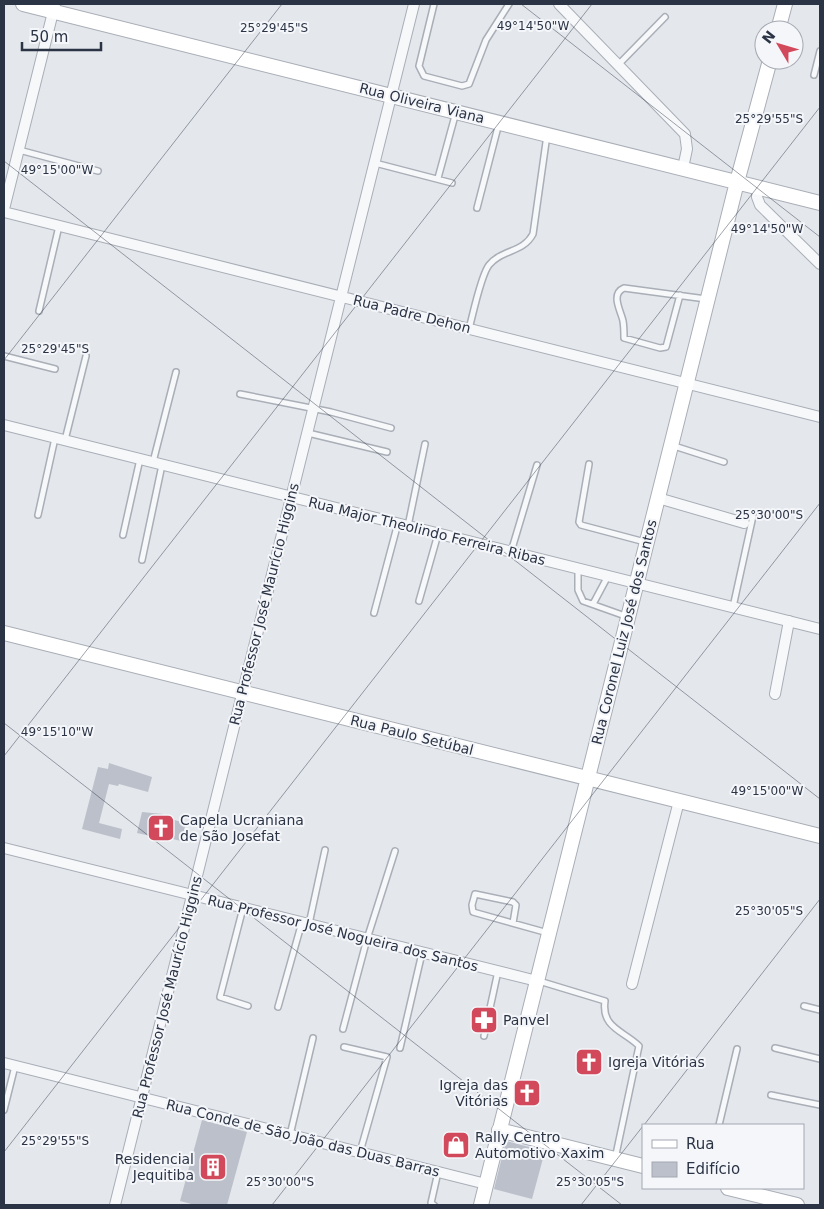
<svg xmlns="http://www.w3.org/2000/svg" width="824" height="1209" viewBox="0 0 824 1209" font-family="'DejaVu Sans',sans-serif">
  <style>
    .building { fill: #bbc0ca }
    .lines { fill: none; stroke-linecap: round; stroke-linejoin: round }
    .service-casing { stroke: #a9aeb7; stroke-width: 8 }
    .minor-casing { stroke: #a9aeb7; stroke-width: 12 }
    .secondary-casing { stroke: #a9aeb7; stroke-width: 16 }
    .service { stroke: #f7f8fa; stroke-width: 5 }
    .minor { stroke: #f7f8fa; stroke-width: 10 }
    .secondary { stroke: #fff; stroke-width: 14 }
    .ticks { fill: none; stroke: #2b3445; stroke-width: 1; stroke-opacity: 0.45 }
    .labels { text-anchor: middle; dominant-baseline: central; stroke-width: 4; stroke-linejoin: round; paint-order: stroke }
    .street-label { font-size: 14px; fill: #2b3445; stroke: #f4f6f9 }
    .poi-label { font-size: 14px; fill: #2b3445; stroke: #f4f6f9; text-anchor: start }
    .ticks-label { font-size: 12px; text-anchor: middle; fill: #2b3445; stroke: #f4f6f9; stroke-width: 4; stroke-linejoin: round; paint-order: stroke }
  </style>
  <rect width="100%" height="100%" fill="#e4e7ec"/>
  <path class="building" d="M 109,763 L 152,777 L 148,792 L 119,784 L 118,786 L 109,784 L 99,823 L 122,829 L 120,839 L 82,829 L 98,767 L 108,769 Z
    M 142,812 L 163,814 L 162,817 L 186,823 L 181,841 L 161,836 L 159,842 L 150,840 L 151,836 L 137,833 Z
    M 202,1120 L 247,1132 L 227,1205 L 195,1205 L 180,1201 Z
    M 506,1141 L 545,1151 L 532,1199 L 494,1189 Z"/>
  <g class="lines">
    <g class="service-casing">
      <path id="service" d="M 434,4 L 419,66 L 424,76 L 462,86 L 469,84 L 486,40 L 509,4
        M 619,64 L 665,17
        M 814,75 L 820,51
        M 19,150 L 98,171
        M 375,163 L 452,183
        M 438,178 L 456,112
        M 477,208 L 499,123
        M 680,295 L 666,347 L 660,348 L 624,338 C 624,333 624,327 623,321 C 621,311 610,294 624,288 L 706,299
        M 39,311 L 59,226
        M 469,329 C 473,314 481,275 489,265 C 502,249 523,253 533,234 L 547,135
        M 4,356 L 55,369
        M 240,394 L 331,412 L 391,428
        M 308,433 L 387,452
        M 65,440 L 86,356
        M 671,445 L 724,462
        M 153,462 L 176,372
        M 589,464 L 579,522 L 581,525 L 645,542
        M 38,515 L 55,438
        M 408,526 L 425,444
        M 123,535 L 140,459
        M 511,552 L 537,465
        M 142,560 L 162,465
        M 578,568 L 578,590 L 583,601 L 628,617
        M 419,601 L 438,534
        M 593,604 L 608,576
        M 733,607 L 753,516
        M 374,613 L 398,523
        M 243,908 L 220,997 L 248,1006
        M 513,923 L 516,905 L 513,902 L 475,894 L 472,905 L 473,912 L 548,933
        M 309,924 L 325,850
        M 539,981 L 605,1001 C 601,1028 624,1031 639,1046 L 615,1159
        M 804,1006 L 820,1010
        M 278,1007 L 302,922
        M 343,1029 L 367,939 L 395,851
        M 484,1036 L 498,971
        M 344,1047 L 387,1057 L 360,1152
        M 400,1048 L 422,953
        M 775,1048 L 820,1059
        M 771,1095 L 820,1105
        M 4,1110 L 15,1066
        M 719,1125 L 737,1049
        M 290,1135 L 313,1038
        M 434,1205 L 431,1203 L 438,1172"/>
    </g>
    <g class="minor-casing">
      <path id="minor" d="M 559,4 L 685,134 L 687,149 L 683,168
        M 758,187 L 757,197 L 760,205 L 820,264
        M 4,209 L 55,4
        M 4,212 L 820,417
        M 4,425 L 820,629
        M 658,498 L 744,523
        M 775,694 L 789,621
        M 4,848 L 537,981
        M 632,984 L 679,801
        M 4,1063 L 486,1184
        M 115,1205 L 414,4"/>
    </g>
    <g class="secondary-casing">
      <path id="secondary" d="M 23,4 L 820,203
        M 778,30 L 785,4
        M 4,633 L 820,836
        M 499,1130 L 643,1166
        M 728,1188 L 797,1205
        M 481,1205 L 737,182 L 770,60"/>
    </g>
    <use href="#service" class="service"/>
    <use href="#minor" class="minor"/>
    <use href="#secondary" class="secondary"/>
  </g>
  <path class="ticks" d="M 521,4 L 820,237M 4,161 L 820,799M 4,360 L 282,4M 4,723 L 622,1205M 4,756 L 592,4M 644,1125 L 820,899M 4,1152 L 820,107M 272,1205 L 820,503M 581,1205 L 643,1126"/>
  <defs>
    <g id="church-square" transform="scale(1.4375)"><rect x="-9" y="-9" width="18" height="18" rx="4" fill="#d1495b" stroke="#f4f6f9"/><path d="M-1.2-6h2.4v3.5h3.3v2.4h-3.3V6h-2.4V-.1h-3.3v-2.4h3.3Z" fill="#fff"/></g>
    <g id="pharmacy-square" transform="scale(1.4375)"><rect x="-9" y="-9" width="18" height="18" rx="4" fill="#d1495b" stroke="#f4f6f9"/><path d="M-2-6h4v4h4v4h-4v4h-4v-4h-4v-4h4Z" fill="#fff"/></g>
    <g id="shop-square" transform="scale(1.4375)"><rect x="-9" y="-9" width="18" height="18" rx="4" fill="#d1495b" stroke="#f4f6f9"/><path d="M-5-2.5h2.3a2.7 3.5 0 0 1 5.4 0H5L5.5 6h-11ZM-1.5-2.5h3a1.5 2.3 0 0 0-3 0Z" fill="#fff"/></g>
    <g id="building-square" transform="scale(1.4375)"><rect x="-9" y="-9" width="18" height="18" rx="4" fill="#d1495b" stroke="#f4f6f9"/><path d="M-4-6H4V6H1V3H-1V6H-4ZM-2.5-4.3h1.7v1.8h-1.7ZM.8-4.3h1.7v1.8H.8ZM-2.5-1h1.7V.8h-1.7ZM.8-1h1.7V.8H.8Z" fill="#fff"/></g>
  </defs>
  <g fill-rule="evenodd">
    <use href="#church-square" x="161" y="828"/>
    <use href="#pharmacy-square" x="484" y="1020"/>
    <use href="#church-square" x="589" y="1062"/>
    <use href="#church-square" x="527" y="1093"/>
    <use href="#shop-square" x="456" y="1145"/>
    <use href="#building-square" x="213" y="1167"/>
  </g>
  <g class="labels">
    <g class="street-label">
      <text transform="translate(422 103) rotate(14)">Rua Oliveira Viana</text>
      <text transform="translate(412 314) rotate(14)">Rua Padre Dehon</text>
      <text transform="translate(427 531) rotate(14)">Rua Major Theolindo Ferreira Ribas</text>
      <text transform="translate(264 604) rotate(-76)">Rua Professor José Maurício Higgins</text>
      <text transform="translate(624 632) rotate(-76)">Rua Coronel Luiz José dos Santos</text>
      <text transform="translate(412 735) rotate(14)">Rua Paulo Setúbal</text>
      <text transform="translate(343 933) rotate(14)">Rua Professor José Nogueira dos Santos</text>
      <text transform="translate(167 997) rotate(-76)">Rua Professor José Maurício Higgins</text>
      <text transform="translate(303 1138) rotate(14)">Rua Conde de São João das Duas Barras</text>
    </g>
    <g class="poi-label">
      <text x="180" y="820">Capela Ucraniana<tspan x="180" dy="16">de São Josefat</tspan></text>
      <text x="503" y="1020">Panvel</text>
      <text x="608" y="1062">Igreja Vitórias</text>
      <text x="508" y="1085" text-anchor="end">Igreja das<tspan x="508" dy="16">Vitórias</tspan></text>
      <text x="475" y="1137">Rally Centro<tspan x="475" dy="16">Automotivo Xaxim</tspan></text>
      <text x="194" y="1159" text-anchor="end">Residencial<tspan x="194" dy="16">Jequitiba</tspan></text>
    </g>
  </g>
  <g class="ticks-label">
    <text x="533" y="30">49°14'50"W</text>
    <text x="274" y="32">25°29'45"S</text>
    <text x="769" y="123">25°29'55"S</text>
    <text x="57" y="174">49°15'00"W</text>
    <text x="767" y="233">49°14'50"W</text>
    <text x="55" y="353">25°29'45"S</text>
    <text x="769" y="519">25°30'00"S</text>
    <text x="57" y="736">49°15'10"W</text>
    <text x="767" y="795">49°15'00"W</text>
    <text x="769" y="915">25°30'05"S</text>
    <text x="55" y="1145">25°29'55"S</text>
    <text x="280" y="1186">25°30'00"S</text>
    <text x="590" y="1186">25°30'05"S</text>
  </g>
  <rect width="824" height="1209" fill="none" stroke="#2b3445" stroke-width="10"/>
  <rect x="642" y="1124" width="162" height="65" fill="#f4f6f9" stroke="#a4a8b1"/>
  <rect x="652" y="1140" width="25" height="8" fill="#ffffff" stroke="#a4a8b1"/>
  <text x="686" y="1149" font-size="15" fill="#2b3445">Rua</text>
  <rect x="652" y="1162" width="25" height="15" fill="#bbc0ca" stroke="#a4a8b1"/>
  <text x="686" y="1174" font-size="15" fill="#2b3445">Edifício</text>
  <g transform="translate(779 45) rotate(308)"><circle r="24" fill="#f4f6f9" stroke="#a4a8b1"/>
  <path d="M0-4L9 19L0 12L-9 19Z" fill="#d1495b"/>
  <text y="-8" font-size="14" font-weight="bold" text-anchor="middle" fill="#2b3445">N</text>
  </g>
  <path d="M22 42v8h79v-8" fill="none" stroke="#2b3445" stroke-width="2.5"/>
  <text x="30" y="42" font-size="15" fill="#2b3445" stroke="#f4f6f9" stroke-width="4" paint-order="stroke">50 m</text>
</svg>
